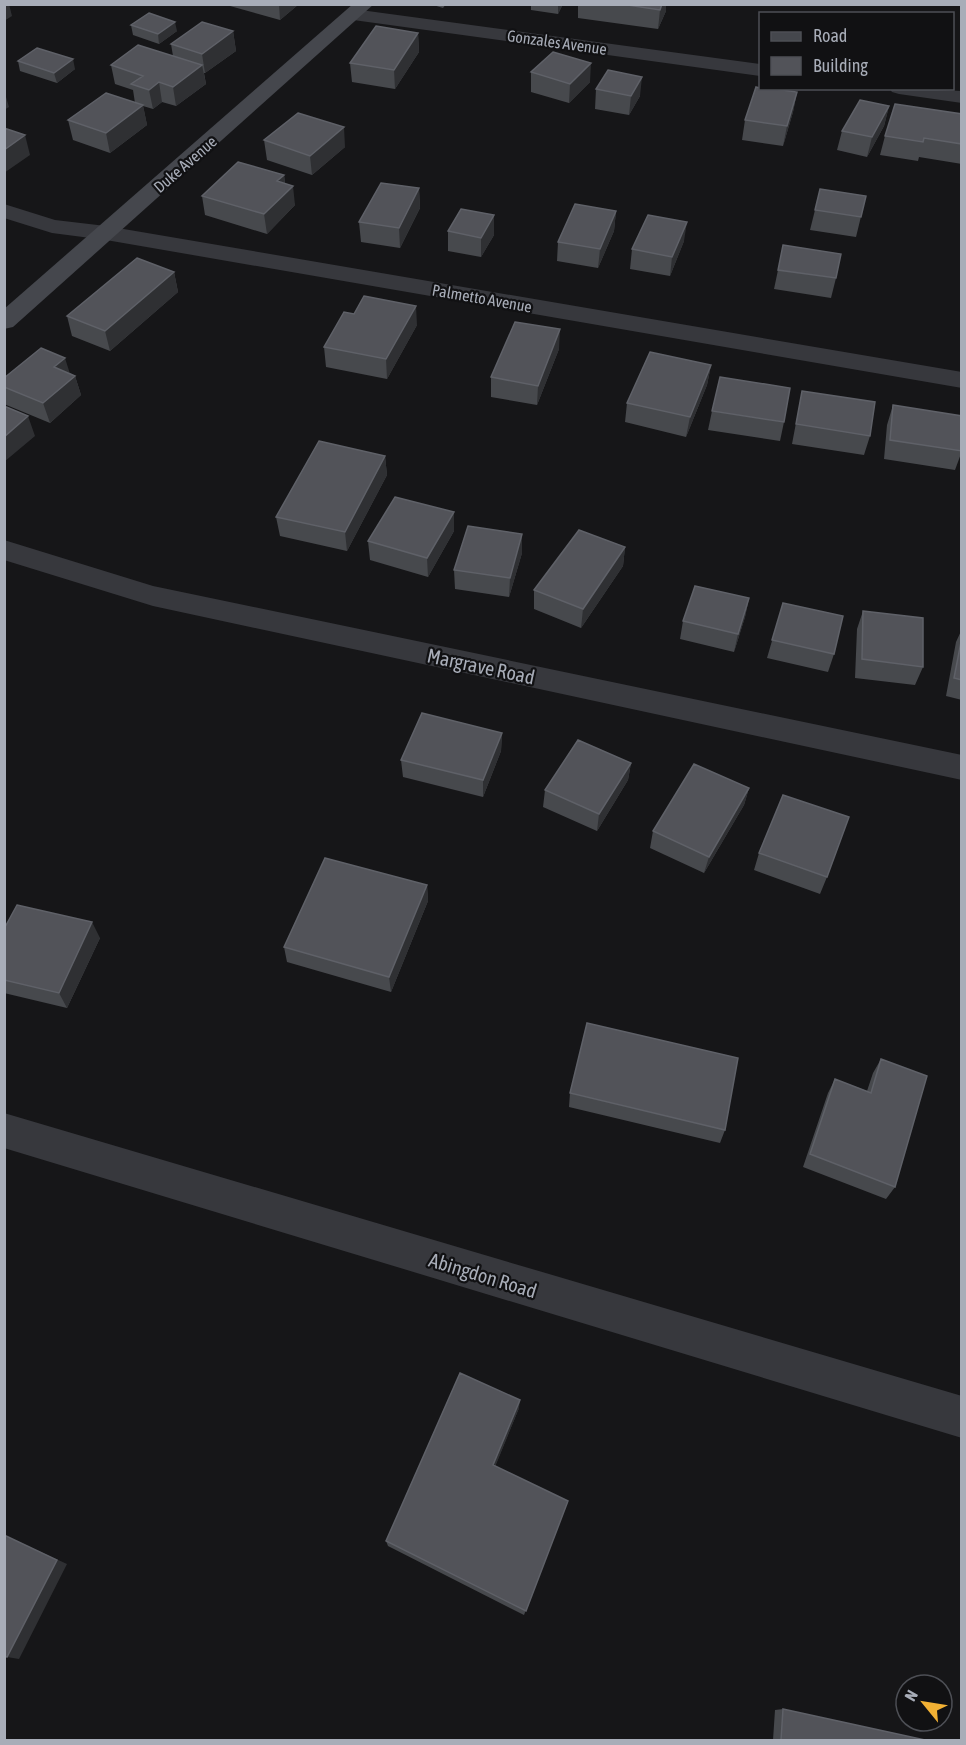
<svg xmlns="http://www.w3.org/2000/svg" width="966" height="1745" viewBox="0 0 966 1745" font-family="'Asap Condensed',sans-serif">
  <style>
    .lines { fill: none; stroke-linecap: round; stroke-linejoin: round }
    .street { fill: #37383d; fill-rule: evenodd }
    .secondary { fill: #45474d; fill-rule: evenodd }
    .wall { fill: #47494d }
    .shaded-wall { fill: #2f3033 }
    .building { fill: #525359; stroke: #5f6168; stroke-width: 1.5 }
    .labels { text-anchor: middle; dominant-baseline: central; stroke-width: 4.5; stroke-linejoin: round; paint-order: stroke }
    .far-street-label { font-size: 16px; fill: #a8adb8; stroke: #111113 }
    .street-label { font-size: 20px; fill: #a8adb8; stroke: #111113 }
  </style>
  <rect width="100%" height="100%" fill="#161618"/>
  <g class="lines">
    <path class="street" d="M 353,9 L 760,64 L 760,76 L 346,19 L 343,15 L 346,11 Z
      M 889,88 L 962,91 L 962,103 L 899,94 L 892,92 Z
      M 4,204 L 55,220 L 106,226 L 962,372 L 962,388 L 106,240 L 52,233 L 4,218 Z
      M 4,540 L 153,586 L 962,755 L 962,780 L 153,606 L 4,560 Z
      M 4,1113 L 962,1396 L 962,1438 L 4,1148 Z"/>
    <path class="secondary" d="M 353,4 L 374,4 L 13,327 L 4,329 L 4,309 Z"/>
  </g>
  <path class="wall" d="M 230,4 L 299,4 L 280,20 L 230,6 Z
    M 430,4 L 446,4 L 443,8 Z
    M 531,4 L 563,4 L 558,14 L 531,10 Z
    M 578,4 L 666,4 L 666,11 L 658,29 L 578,18 Z
    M 131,25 L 177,31 L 159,44 L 133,35 Z
    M 233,31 L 236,51 L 205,73 L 204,73 L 206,84 L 176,106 L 162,102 L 153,109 L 143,106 L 147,125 L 110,153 L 73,140 L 68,120 L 135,103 L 133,90 L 115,84 L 111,65 L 173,56 L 171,44 Z
    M 418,33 L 419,52 L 395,89 L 352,82 L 350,63 Z
    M 18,61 L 75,69 L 57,83 L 20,71 Z
    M 531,72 L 590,82 L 569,103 L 531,92 Z
    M 596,89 L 640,96 L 629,115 L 595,109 Z
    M 797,92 L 793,112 L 783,146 L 742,140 L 745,120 Z
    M 889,106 L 884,126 L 867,157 L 837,150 L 842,131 Z
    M 962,114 L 962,164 L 919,157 L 918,161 L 880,155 L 885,136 Z
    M 264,140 L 345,147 L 312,175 L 267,160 Z
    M 284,175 L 285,183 L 295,205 L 267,234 L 205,215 L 202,196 Z
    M 419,188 L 420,208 L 400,248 L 361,242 L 359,222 Z
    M 866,196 L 856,237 L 810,230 L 815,210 Z
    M 616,211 L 614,231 L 598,268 L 557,261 L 558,242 Z
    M 448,231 L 494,235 L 481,257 L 448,251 Z
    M 684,241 L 670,276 L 630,269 L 632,249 Z
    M 778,270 L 836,278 L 831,298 L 774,289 Z
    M 174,272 L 178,292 L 110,351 L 72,336 L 67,316 Z
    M 417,325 L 387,379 L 326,367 L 324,347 Z
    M 559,349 L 537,405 L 491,397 L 491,377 Z
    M 711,365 L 707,385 L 686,437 L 625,422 L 627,403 Z
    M 70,373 L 75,376 L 81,395 L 50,423 L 4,404 L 4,378 Z
    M 802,391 L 870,436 L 864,455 L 792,444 Z
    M 893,405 L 962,451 L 955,470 L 884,459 L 887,425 Z
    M 712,411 L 784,422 L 780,441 L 708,430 Z
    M 385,456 L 387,475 L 347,551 L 280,536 L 276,517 Z
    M 454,512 L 454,531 L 428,577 L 370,560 L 368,541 Z
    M 625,547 L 623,566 L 581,628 L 534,609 L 534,590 Z
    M 522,553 L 509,597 L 455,589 L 454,570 Z
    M 749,598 L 745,617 L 734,652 L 680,639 L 683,621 Z
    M 783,603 L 834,654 L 828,672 L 767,658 Z
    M 863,611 L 923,667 L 915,685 L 855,678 L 857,629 Z
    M 962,629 L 962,700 L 946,696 L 956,642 Z
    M 502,733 L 501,751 L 483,797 L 403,777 L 401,760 Z
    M 631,763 L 628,780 L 597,831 L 543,807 L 545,790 Z
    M 749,788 L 744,805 L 704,873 L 650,848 L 653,831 Z
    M 759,853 L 827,877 L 820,894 L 754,870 Z
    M 427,885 L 428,901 L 391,992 L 287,962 L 284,947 Z
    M 4,929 L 100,938 L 67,1008 L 4,993 Z
    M 881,1059 L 895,1187 L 886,1199 L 803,1167 L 828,1093 L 835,1079 L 867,1091 L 873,1073 Z
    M 570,1093 L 725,1130 L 720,1143 L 569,1107 Z
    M 519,1408 L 495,1466 L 568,1501 L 524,1615 L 388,1546 L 386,1541 Z
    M 783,1709 L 925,1740 L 773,1740 L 775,1710 Z"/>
  <path class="shaded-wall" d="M 4,4 L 9,4 L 12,16 L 4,21 Z
    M 279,4 L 299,4 L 280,20 Z
    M 558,4 L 563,4 L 558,14 Z
    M 662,4 L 666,4 L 666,11 L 658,29 L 660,10 Z
    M 175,22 L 177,31 L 159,44 L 158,34 Z
    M 233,31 L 236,51 L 205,73 L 202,54 Z
    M 418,33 L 419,52 L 395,89 L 394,70 Z
    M 73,59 L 75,69 L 57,83 L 54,73 Z
    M 591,63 L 590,82 L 569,103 L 570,84 Z
    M 202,65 L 206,84 L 176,106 L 173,87 Z
    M 642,77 L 640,96 L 629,115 L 631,96 Z
    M 159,82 L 162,102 L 153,109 L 149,90 Z
    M 797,92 L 793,112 L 783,146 L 787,126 Z
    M 6,97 L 9,107 L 4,110 L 4,98 Z
    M 143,105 L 147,125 L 110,153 L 106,133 Z
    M 889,106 L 884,126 L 867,157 L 872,137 Z
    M 344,127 L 345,147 L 312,175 L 310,156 Z
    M 25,135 L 30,155 L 4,173 L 4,150 Z
    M 284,175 L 286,192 L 293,186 L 295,205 L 267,234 L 264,214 L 277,181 Z
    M 419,188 L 420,208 L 400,248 L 399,228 Z
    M 616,211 L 614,231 L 598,268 L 600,249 Z
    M 494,215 L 494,235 L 481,257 L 481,238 Z
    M 687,222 L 684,241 L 670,276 L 672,257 Z
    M 174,272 L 178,292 L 110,351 L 105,331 Z
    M 416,306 L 417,325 L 387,379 L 386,359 Z
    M 560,329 L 559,349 L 537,405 L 538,386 Z
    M 65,358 L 71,377 L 54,367 Z
    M 711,365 L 707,385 L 686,437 L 690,417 Z
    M 75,376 L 81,395 L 50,423 L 43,403 Z
    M 28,416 L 35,436 L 4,462 L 4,437 Z
    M 385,456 L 387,475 L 347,551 L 345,532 Z
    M 454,512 L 454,531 L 428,577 L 427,558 Z
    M 522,534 L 522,553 L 509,597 L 510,578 Z
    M 625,547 L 623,566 L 581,628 L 583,609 Z
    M 749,598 L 745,617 L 734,652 L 738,634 Z
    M 502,733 L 501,751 L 483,797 L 483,780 Z
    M 631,763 L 628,780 L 597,831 L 599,814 Z
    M 749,788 L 744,805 L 704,873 L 709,857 Z
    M 427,885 L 428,901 L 391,992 L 389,977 Z
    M 92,922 L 100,938 L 67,1008 L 59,993 Z
    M 520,1400 L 519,1408 L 493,1472 L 493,1465 Z
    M 4,1535 L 67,1564 L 19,1659 L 7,1657 Z"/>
  <path class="building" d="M 621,4 L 662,4 L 660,10 Z
    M 149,13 L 175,22 L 158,34 L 131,25 Z
    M 202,22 L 233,31 L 202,54 L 171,44 Z
    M 376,26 L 418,33 L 394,70 L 350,63 Z
    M 138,45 L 202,65 L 173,87 L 159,82 L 149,90 L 131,84 L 143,76 L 111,65 Z
    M 37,48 L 73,59 L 54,73 L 18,61 Z
    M 553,52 L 591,63 L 570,84 L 531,72 Z
    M 608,70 L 642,77 L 631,96 L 596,89 Z
    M 756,87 L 760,88 L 768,88 L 797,92 L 787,126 L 745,120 Z
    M 106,93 L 143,105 L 106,133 L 68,120 Z
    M 860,100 L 889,106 L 872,137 L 842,131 Z
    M 895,104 L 962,114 L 962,144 L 924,138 L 923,142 L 885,136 Z
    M 298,113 L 344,127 L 310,156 L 264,140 Z
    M 4,128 L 25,135 L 4,150 Z
    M 238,162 L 284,175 L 277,181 L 293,186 L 264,214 L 202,196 Z
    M 381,183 L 419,188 L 399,228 L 359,222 Z
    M 820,189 L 866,196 L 861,217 L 815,210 Z
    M 575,204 L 616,211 L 600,249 L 558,242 Z
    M 461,209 L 494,215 L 481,238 L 448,231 Z
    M 648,215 L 687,222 L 672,257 L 632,249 Z
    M 783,245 L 841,254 L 836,278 L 778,270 Z
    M 137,258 L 174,272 L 105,331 L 67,316 Z
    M 364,296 L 416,306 L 386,359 L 324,347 L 344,312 L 354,314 Z
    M 515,322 L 560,329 L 538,386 L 491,377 Z
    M 41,348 L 65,358 L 54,367 L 75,376 L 43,403 L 4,387 L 4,378 Z
    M 650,352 L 711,365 L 690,417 L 627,403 Z
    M 720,377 L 790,388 L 784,422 L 712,411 Z
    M 802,391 L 875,402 L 870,436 L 796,424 Z
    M 893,405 L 962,416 L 962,451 L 890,440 Z
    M 4,406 L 28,416 L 4,437 Z
    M 319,441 L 385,456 L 345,532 L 276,517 Z
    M 395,497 L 454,512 L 427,558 L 368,541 Z
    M 468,526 L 522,534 L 510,578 L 454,570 Z
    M 579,530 L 625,547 L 583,609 L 534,590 Z
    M 695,586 L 749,598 L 738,634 L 683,621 Z
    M 783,603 L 843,616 L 834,654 L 772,640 Z
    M 863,611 L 923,618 L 923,667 L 862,659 Z
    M 962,637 L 962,680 L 954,678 Z
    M 422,713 L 502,733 L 483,780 L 401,760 Z
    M 578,740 L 631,763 L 599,814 L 545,790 Z
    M 694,764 L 749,788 L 709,857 L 653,831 Z
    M 783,795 L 849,817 L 827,877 L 759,853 Z
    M 325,858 L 427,885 L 389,977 L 284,947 Z
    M 17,905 L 92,922 L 59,993 L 4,980 L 4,929 Z
    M 587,1023 L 738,1058 L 725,1130 L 570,1093 Z
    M 881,1059 L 927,1076 L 895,1187 L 810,1154 L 835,1079 L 871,1093 Z
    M 460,1373 L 520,1400 L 493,1465 L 568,1501 L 526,1611 L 386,1541 Z
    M 4,1535 L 57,1560 L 7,1657 L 4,1656 Z
    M 783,1709 L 925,1740 L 781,1740 Z"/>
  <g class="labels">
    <g class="far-street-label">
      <text transform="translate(557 42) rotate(8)">Gonzales Avenue</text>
      <text transform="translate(185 164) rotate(-41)">Duke Avenue</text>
      <text transform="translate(482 298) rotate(10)">Palmetto Avenue</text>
    </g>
    <g class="street-label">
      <text transform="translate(481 666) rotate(12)">Margrave Road</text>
      <text transform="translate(483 1275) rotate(17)">Abingdon Road</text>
    </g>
  </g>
  <rect width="966" height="1745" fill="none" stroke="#a8adb8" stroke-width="12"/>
  <rect x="759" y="12" width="195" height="78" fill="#111113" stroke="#4d4f55" stroke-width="1.5"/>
  <rect x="771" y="32" width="30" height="9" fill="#45474d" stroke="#4d4f55" stroke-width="1.5"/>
  <text x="813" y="42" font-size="18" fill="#a8adb8">Road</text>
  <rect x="771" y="57" width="30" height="18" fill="#525359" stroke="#4d4f55" stroke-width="1.5"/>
  <text x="813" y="72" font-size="18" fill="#a8adb8">Building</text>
  <g transform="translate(924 1703) rotate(300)"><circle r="28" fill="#111113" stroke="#4d4f55" stroke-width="1.5"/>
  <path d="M0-4.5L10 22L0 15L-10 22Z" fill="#f2b134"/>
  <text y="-9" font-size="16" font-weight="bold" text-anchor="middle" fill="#a8adb8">N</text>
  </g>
</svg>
